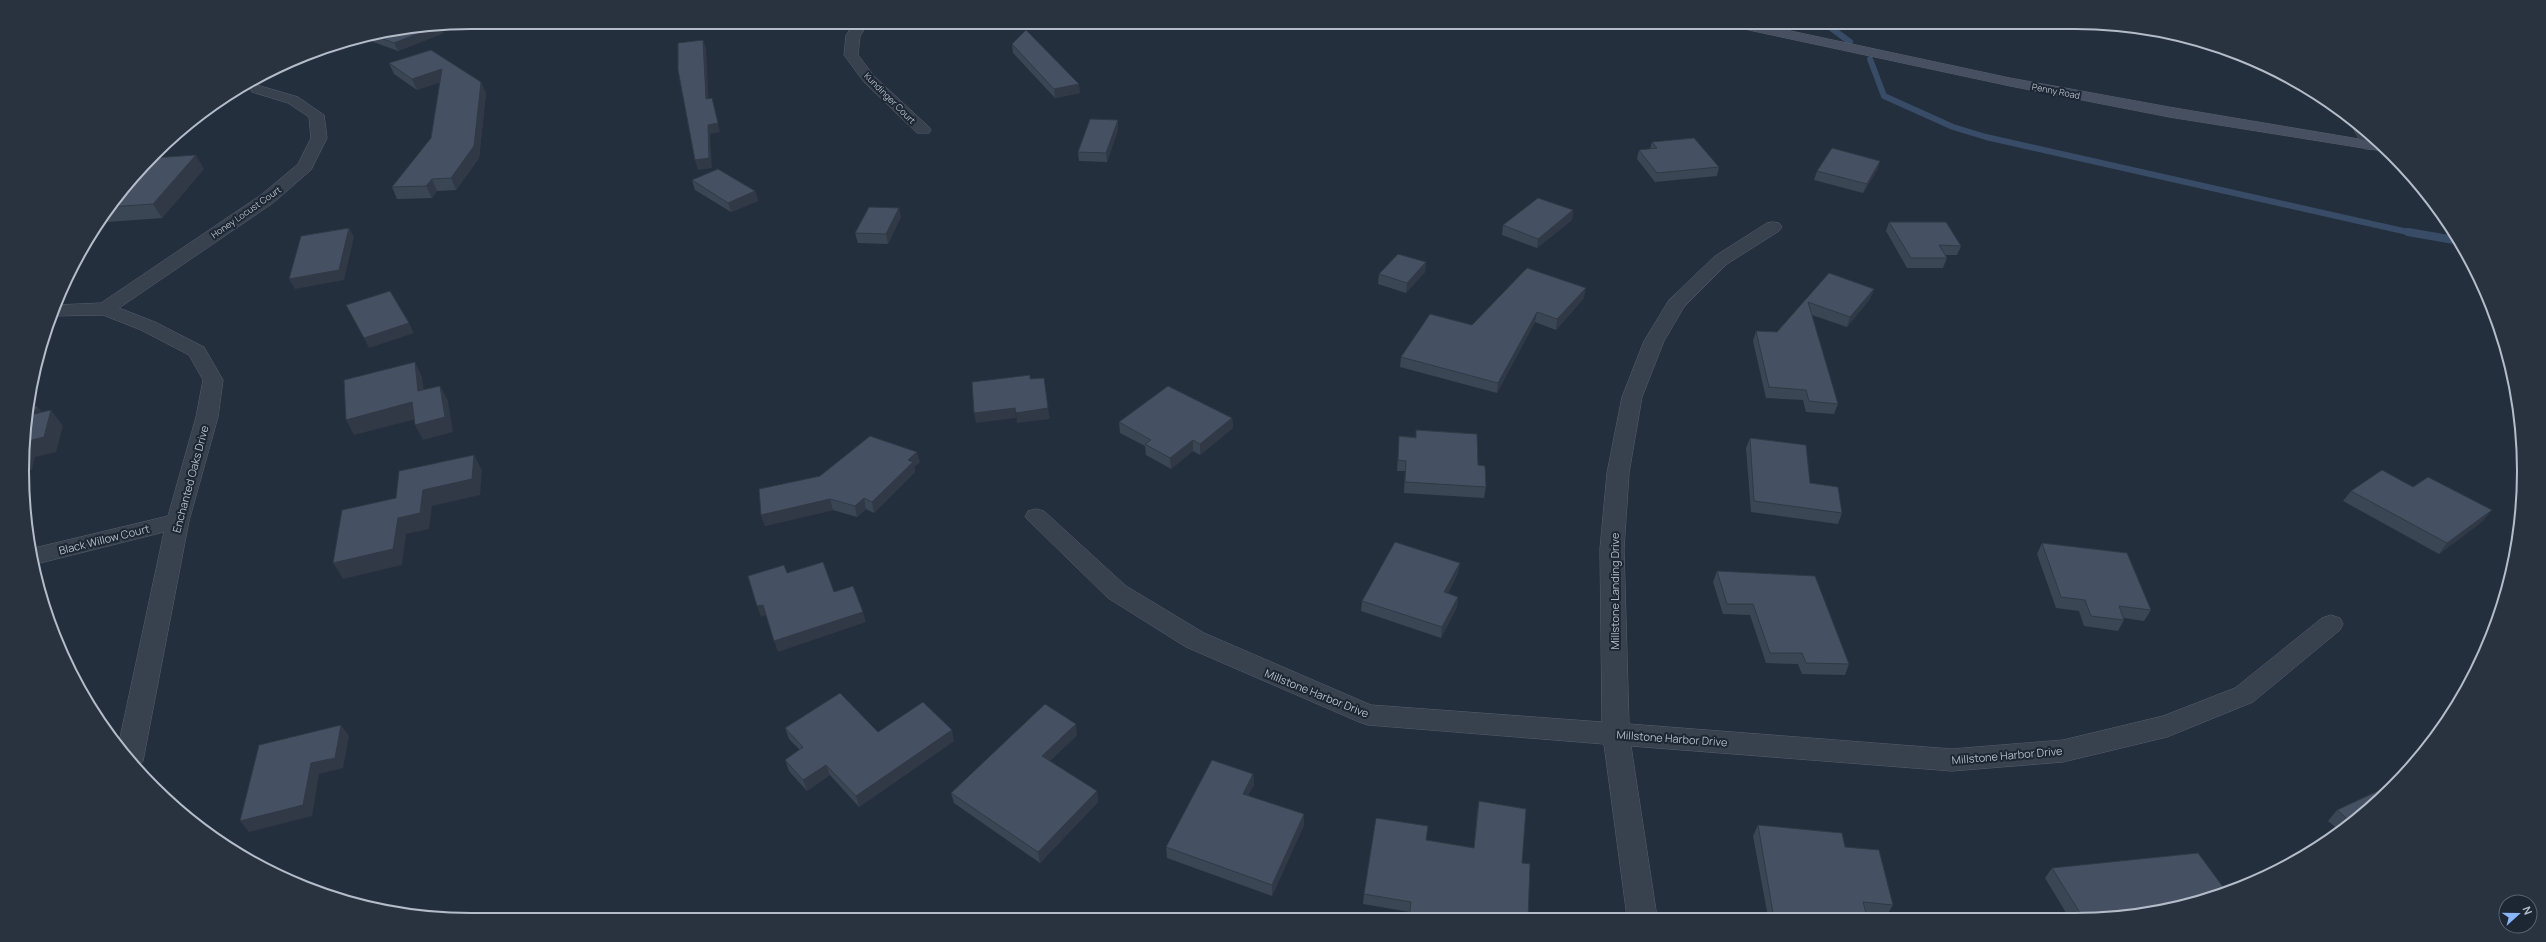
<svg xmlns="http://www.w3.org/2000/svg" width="2546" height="942" viewBox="0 0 2546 942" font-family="Manrope,sans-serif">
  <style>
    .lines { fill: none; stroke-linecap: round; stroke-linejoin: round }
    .stream-far1 { stroke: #394c67; stroke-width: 6 }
    .stream { stroke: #394c67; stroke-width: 8 }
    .street-casing { stroke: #565f6c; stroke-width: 1 }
    .secondary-casing { stroke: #565f6c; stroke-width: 1 }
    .street { fill: #38414e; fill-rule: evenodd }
    .secondary { fill: #465061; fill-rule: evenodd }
    .wall { fill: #3b4654 }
    .shaded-wall { fill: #303945 }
    .building { fill: #455162; stroke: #303945 }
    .labels { text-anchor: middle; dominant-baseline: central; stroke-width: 4; stroke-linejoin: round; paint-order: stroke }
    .far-street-label { font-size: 9px; fill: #b4bcc9; stroke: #1d2633 }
    .street-label { font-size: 11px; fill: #b4bcc9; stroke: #1d2633 }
    .rim { fill: none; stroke: #b4bcc9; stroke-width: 2 }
  </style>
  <rect width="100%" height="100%" fill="#242f3e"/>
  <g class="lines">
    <path class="stream-far1" d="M 1823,22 L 1850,42
      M 1870,59 L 1884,96 L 1953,127 L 1986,137 L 2412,233"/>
    <path class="stream" d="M 2408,232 L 2460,241"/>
    <g class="street-casing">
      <path id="street" d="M 855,22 L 869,22 L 860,36 L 858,55 L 874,76 L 929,127 L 931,130 L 929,133 L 917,133 L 864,82 L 844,55 L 846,36 Z
        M 257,85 L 298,97 L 324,115 L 327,138 L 311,170 L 273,203 L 119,308 L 155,322 L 204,347 L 223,380 L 218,417 L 189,521 L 143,761 L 136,770 L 118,747 L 164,532 L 32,565 L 30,549 L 168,516 L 196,417 L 203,380 L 189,355 L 141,330 L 103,315 L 51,316 L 56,305 L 101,303 L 261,195 L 298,164 L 311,138 L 309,117 L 288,103 L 252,92 L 250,89 L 252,86 Z
        M 2356,122 L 2379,146 L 2377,149 L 2365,149 L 2352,126 Z
        M 1773,222 L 1779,223 L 1782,227 L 1779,231 L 1727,264 L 1684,307 L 1664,341 L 1642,397 L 1629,473 L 1624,549 L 1629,724 L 1952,749 L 2063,740 L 2163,716 L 2235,688 L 2322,618 L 2331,615 L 2340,618 L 2343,624 L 2340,630 L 2253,702 L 2167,737 L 2063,762 L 1952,771 L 1631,746 L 1657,917 L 1627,917 L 1604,744 L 1368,725 L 1359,722 L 1186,647 L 1108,598 L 1025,517 L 1028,511 L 1036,509 L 1044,511 L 1126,586 L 1204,633 L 1371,705 L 1602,722 L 1600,549 L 1607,473 L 1622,397 L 1644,341 L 1669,300 L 1715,256 L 1767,223 Z"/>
    </g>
    <g class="secondary-casing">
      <path id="secondary" d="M 1723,22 L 1749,22 L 2010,78 L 2169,107 L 2377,142 L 2388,152 L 2169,117 L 2010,86 L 1730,26 Z"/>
    </g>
    <use href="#street" class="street"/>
    <use href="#secondary" class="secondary"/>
  </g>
  <path class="wall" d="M 384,31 L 444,33 L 398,51 L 360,37 Z
    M 1012,44 L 1080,93 L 1055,98 L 1013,53 Z
    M 389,63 L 486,93 L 479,158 L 456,190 L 437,191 L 432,198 L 397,199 L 392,187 L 431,138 L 440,82 L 417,90 L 394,74 Z
    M 1118,130 L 1107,162 L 1079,161 L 1078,152 Z
    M 1652,142 L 1719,167 L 1717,176 L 1655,182 L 1637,159 L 1639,150 L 1650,149 Z
    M 1880,161 L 1877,170 L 1863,193 L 1814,180 L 1817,171 Z
    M 204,169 L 162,218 L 108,222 L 103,215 L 115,197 Z
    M 692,180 L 755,191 L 758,201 L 731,212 L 695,190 Z
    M 1573,210 L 1572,220 L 1537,248 L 1502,235 L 1503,225 Z
    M 901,217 L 888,244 L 858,243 L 855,233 Z
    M 1889,222 L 1961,246 L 1957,255 L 1945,255 L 1947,258 L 1943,268 L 1907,268 L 1886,231 Z
    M 1426,262 L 1425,272 L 1406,293 L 1378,284 L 1379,274 Z
    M 1829,273 L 1874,289 L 1870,299 L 1847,327 L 1812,315 L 1838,404 L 1834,414 L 1806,412 L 1803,400 L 1766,398 L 1753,341 L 1756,331 L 1777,332 Z
    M 1584,298 L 1556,330 L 1535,322 L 1497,393 L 1400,367 L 1401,357 L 1472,325 Z
    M 1232,418 L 1233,428 L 1200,455 L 1193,451 L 1171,469 L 1146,455 L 1145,446 L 1120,433 L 1119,422 Z
    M 1416,430 L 1478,465 L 1486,487 L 1484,498 L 1404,493 L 1405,471 L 1397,471 L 1399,436 L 1416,437 Z
    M 1750,438 L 1810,483 L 1842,513 L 1838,524 L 1751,512 L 1746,448 Z
    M 920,462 L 914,467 L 915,472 L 874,513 L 866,509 L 857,517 L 833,510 L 765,526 L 761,515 Z
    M 2413,487 L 2483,521 L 2439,554 L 2343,501 L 2351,491 Z
    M 2042,543 L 2151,610 L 2144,621 L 2124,618 L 2124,620 L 2118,631 L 2084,626 L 2079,611 L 2056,608 L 2037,554 Z
    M 1460,563 L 1458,573 L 1448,593 L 1458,597 L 1457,607 L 1441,638 L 1361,611 L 1362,601 Z
    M 1717,571 L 1849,664 L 1845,675 L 1802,674 L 1798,664 L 1766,663 L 1750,615 L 1723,614 L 1713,582 Z
    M 785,728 L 878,732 L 954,741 L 859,807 L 830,775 L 807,791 L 789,771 L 785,760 L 800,750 L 789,739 Z
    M 1077,735 L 1050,761 L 1097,791 L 1098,802 L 1040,863 L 954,803 L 951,793 Z
    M 1253,774 L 1254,785 L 1248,795 L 1304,825 L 1272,896 L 1167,858 L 1166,847 Z
    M 1479,801 L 1526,809 L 1410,912 L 1363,904 L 1364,894 L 1426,840 L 1474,848 L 1477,812 Z
    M 2371,809 L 2341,832 L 2328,821 L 2337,810 Z
    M 1758,825 L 1845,847 L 1893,905 L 1887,915 L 1866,913 L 1867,917 L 1768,917 L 1753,836 Z
    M 2052,868 L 2134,916 L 2068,916 L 2045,878 Z"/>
  <path class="shaded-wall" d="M 441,25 L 444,33 L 398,51 L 394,43 Z
    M 703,40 L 706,48 L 709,108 L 706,99 Z
    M 442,69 L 447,80 L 417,90 L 412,79 Z
    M 481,82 L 486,93 L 479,158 L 456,190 L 451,178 Z
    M 1079,84 L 1080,93 L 1055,98 L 1054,89 Z
    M 712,98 L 720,132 L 710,134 L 712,168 L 698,170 L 695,160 L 708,125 Z
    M 1118,120 L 1118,130 L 1107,162 L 1106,153 Z
    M 196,155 L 204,169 L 162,218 L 153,204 Z
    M 1880,161 L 1877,170 L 1863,193 L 1867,184 Z
    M 432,179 L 437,191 L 432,198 L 426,186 Z
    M 755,191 L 758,201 L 731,212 L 728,203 Z
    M 899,208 L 901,217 L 888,244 L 886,234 Z
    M 1573,210 L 1572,220 L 1537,248 L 1538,239 Z
    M 349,228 L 354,237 L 344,280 L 295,289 L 289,279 Z
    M 1426,262 L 1425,272 L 1406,293 L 1407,283 Z
    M 1586,288 L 1584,298 L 1556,330 L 1557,319 Z
    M 1874,289 L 1870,299 L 1847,327 L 1850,317 Z
    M 1537,312 L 1535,322 L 1497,393 L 1498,383 Z
    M 409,323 L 414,333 L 369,348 L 364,338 Z
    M 415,362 L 422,377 L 426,407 L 418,391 Z
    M 440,386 L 448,401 L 453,432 L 423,440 L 415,425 Z
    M 412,402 L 420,418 L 354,435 L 346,420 Z
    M 37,406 L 48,421 L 34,414 Z
    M 1015,408 L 1016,418 L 976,423 L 974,413 Z
    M 1048,408 L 1050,419 L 1017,423 L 1016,413 Z
    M 51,410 L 63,426 L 56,452 L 35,457 L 32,470 L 22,472 L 24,442 Z
    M 1232,418 L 1233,428 L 1200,455 L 1200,444 Z
    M 1193,440 L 1193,451 L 1171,469 L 1170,458 Z
    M 917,452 L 920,462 L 914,467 L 915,472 L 874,513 L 872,502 L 908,460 Z
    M 474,455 L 482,470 L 480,495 L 432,506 L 429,529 L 406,534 L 402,565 L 343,579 L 333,563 L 398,518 L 423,490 Z
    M 864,498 L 866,509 L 857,517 L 855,506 Z
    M 830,499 L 833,510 L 765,526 L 761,515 Z
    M 2492,510 L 2483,521 L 2439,554 L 2447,543 Z
    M 1460,563 L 1458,573 L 1443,603 L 1444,592 Z
    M 1458,597 L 1457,607 L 1441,638 L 1442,627 Z
    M 763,605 L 766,615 L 761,617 L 757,606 Z
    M 863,612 L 866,622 L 778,652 L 774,641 Z
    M 1076,724 L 1077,735 L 1044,767 L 1042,756 Z
    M 341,725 L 349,736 L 343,768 L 319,774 L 312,816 L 249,832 L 240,821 L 311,763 Z
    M 952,730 L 954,741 L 859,807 L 856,796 Z
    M 826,765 L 830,775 L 807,791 L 803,780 Z
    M 1253,774 L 1254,785 L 1243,804 L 1243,794 Z
    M 1097,791 L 1098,802 L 1040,863 L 1038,852 Z
    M 1304,814 L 1304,825 L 1272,896 L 1272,885 Z"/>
  <path class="building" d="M 440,25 L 394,43 L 370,34 L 384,31 Z
    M 1026,30 L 1079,84 L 1054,89 L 1012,44 Z
    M 703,40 L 706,99 L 712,98 L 718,123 L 708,125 L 709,158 L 695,160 L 678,70 L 678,43 Z
    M 431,50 L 481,82 L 474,146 L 451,178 L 432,179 L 426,186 L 392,187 L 431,138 L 442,69 L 412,79 L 389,63 Z
    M 1090,119 L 1118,120 L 1106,153 L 1078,152 Z
    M 1694,138 L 1719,167 L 1657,173 L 1639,150 L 1657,148 L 1652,142 Z
    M 1832,148 L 1880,161 L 1867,184 L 1817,171 Z
    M 196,155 L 153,204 L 109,207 L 115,197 L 152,158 Z
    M 718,169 L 755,191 L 728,203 L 692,180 Z
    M 1538,198 L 1573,210 L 1538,239 L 1503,225 Z
    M 869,207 L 899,208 L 886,234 L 855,233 Z
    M 1889,222 L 1946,222 L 1961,246 L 1939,245 L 1947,258 L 1911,258 Z
    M 349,228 L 339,270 L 289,279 L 301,236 Z
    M 1398,254 L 1426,262 L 1407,283 L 1379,274 Z
    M 1527,268 L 1586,288 L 1557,319 L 1537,312 L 1498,383 L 1401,357 L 1430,314 L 1472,325 Z
    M 1829,273 L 1874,289 L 1850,317 L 1808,302 L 1838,404 L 1809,401 L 1806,390 L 1769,387 L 1756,331 L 1777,332 Z
    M 390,291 L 409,323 L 364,338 L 346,305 Z
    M 415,362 L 418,391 L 440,386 L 445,417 L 415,425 L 412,402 L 346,420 L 344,380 Z
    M 1030,375 L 1030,379 L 1044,378 L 1048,408 L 1016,413 L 1015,408 L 974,413 L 972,382 Z
    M 1168,386 L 1232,418 L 1200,444 L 1193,440 L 1170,458 L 1145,444 L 1151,440 L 1119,422 Z
    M 37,406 L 34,414 L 51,410 L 44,437 L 24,442 L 26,412 L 27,408 Z
    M 1416,430 L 1477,434 L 1478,465 L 1485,466 L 1486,487 L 1405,482 L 1406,461 L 1398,460 L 1399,436 L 1416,438 Z
    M 870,436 L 917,452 L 908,460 L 913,462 L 872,502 L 864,498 L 855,506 L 830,499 L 761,515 L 759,489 L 820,476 Z
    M 1750,438 L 1806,445 L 1810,483 L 1838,487 L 1842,513 L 1754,501 Z
    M 474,455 L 472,479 L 423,490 L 420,513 L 398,518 L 393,549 L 333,563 L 342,510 L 396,498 L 399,471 Z
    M 2382,470 L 2413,487 L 2428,477 L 2492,510 L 2447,543 L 2351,491 Z
    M 1395,542 L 1460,563 L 1444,592 L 1458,597 L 1442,627 L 1362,601 Z
    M 2042,543 L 2127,553 L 2151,610 L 2119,606 L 2124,620 L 2091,616 L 2085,600 L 2061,597 Z
    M 823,562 L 834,592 L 853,586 L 863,612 L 774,641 L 763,605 L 757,606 L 748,576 L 784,565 L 787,573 Z
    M 1717,571 L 1815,576 L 1849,664 L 1806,663 L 1802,653 L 1770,653 L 1753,604 L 1727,604 Z
    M 840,693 L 878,732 L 923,702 L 952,730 L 856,796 L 826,765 L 803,780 L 785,760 L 803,747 L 785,728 Z
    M 1045,704 L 1076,724 L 1042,756 L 1097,791 L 1038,852 L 951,793 Z
    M 341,725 L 335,758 L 311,763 L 303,805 L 240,821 L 259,745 Z
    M 1212,760 L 1253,774 L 1243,794 L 1304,814 L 1272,885 L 1166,847 Z
    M 2393,784 L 2371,809 L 2352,823 L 2337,810 Z
    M 1479,801 L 1526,809 L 1522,863 L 1530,864 L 1528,918 L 1409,918 L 1411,902 L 1364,894 L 1376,818 L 1428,826 L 1426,840 L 1474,848 Z
    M 1758,825 L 1842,833 L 1845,847 L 1879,850 L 1893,905 L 1863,902 L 1867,917 L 1813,917 L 1773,913 Z
    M 2198,853 L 2226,891 L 2134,916 L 2082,916 L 2052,868 Z"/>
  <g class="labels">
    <g class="far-street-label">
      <text transform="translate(2056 91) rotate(11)">Penny Road</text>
      <text transform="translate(890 98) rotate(45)">Kundinger Court</text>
      <text transform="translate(246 212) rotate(-35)">Honey Locust Court</text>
    </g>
    <g class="street-label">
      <text transform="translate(190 479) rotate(-75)">Enchanted Oaks Drive</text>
      <text transform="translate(104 539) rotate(-14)">Black Willow Court</text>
      <text transform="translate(1614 591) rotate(-90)">Millstone Landing Drive</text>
      <text transform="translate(1317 693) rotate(22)">Millstone Harbor Drive</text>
      <text transform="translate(1672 738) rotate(4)">Millstone Harbor Drive</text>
      <text transform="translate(2007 755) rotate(-5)">Millstone Harbor Drive</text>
    </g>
  </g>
  <path d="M0 0H2546V942H0ZM471 29H2075A442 442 0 0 1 2517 471V471A442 442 0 0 1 2075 913H471A442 442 0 0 1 29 471V471A442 442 0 0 1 471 29Z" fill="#29323f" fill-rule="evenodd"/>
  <path class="rim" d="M471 29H2075A442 442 0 0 1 2517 471V471A442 442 0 0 1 2075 913H471A442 442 0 0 1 29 471V471A442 442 0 0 1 471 29Z"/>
  <g transform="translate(2518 914) rotate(69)"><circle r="19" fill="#1d2633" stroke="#59626f"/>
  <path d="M0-3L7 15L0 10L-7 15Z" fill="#8ab4f8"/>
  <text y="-6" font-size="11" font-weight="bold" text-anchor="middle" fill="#b4bcc9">N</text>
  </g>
</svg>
